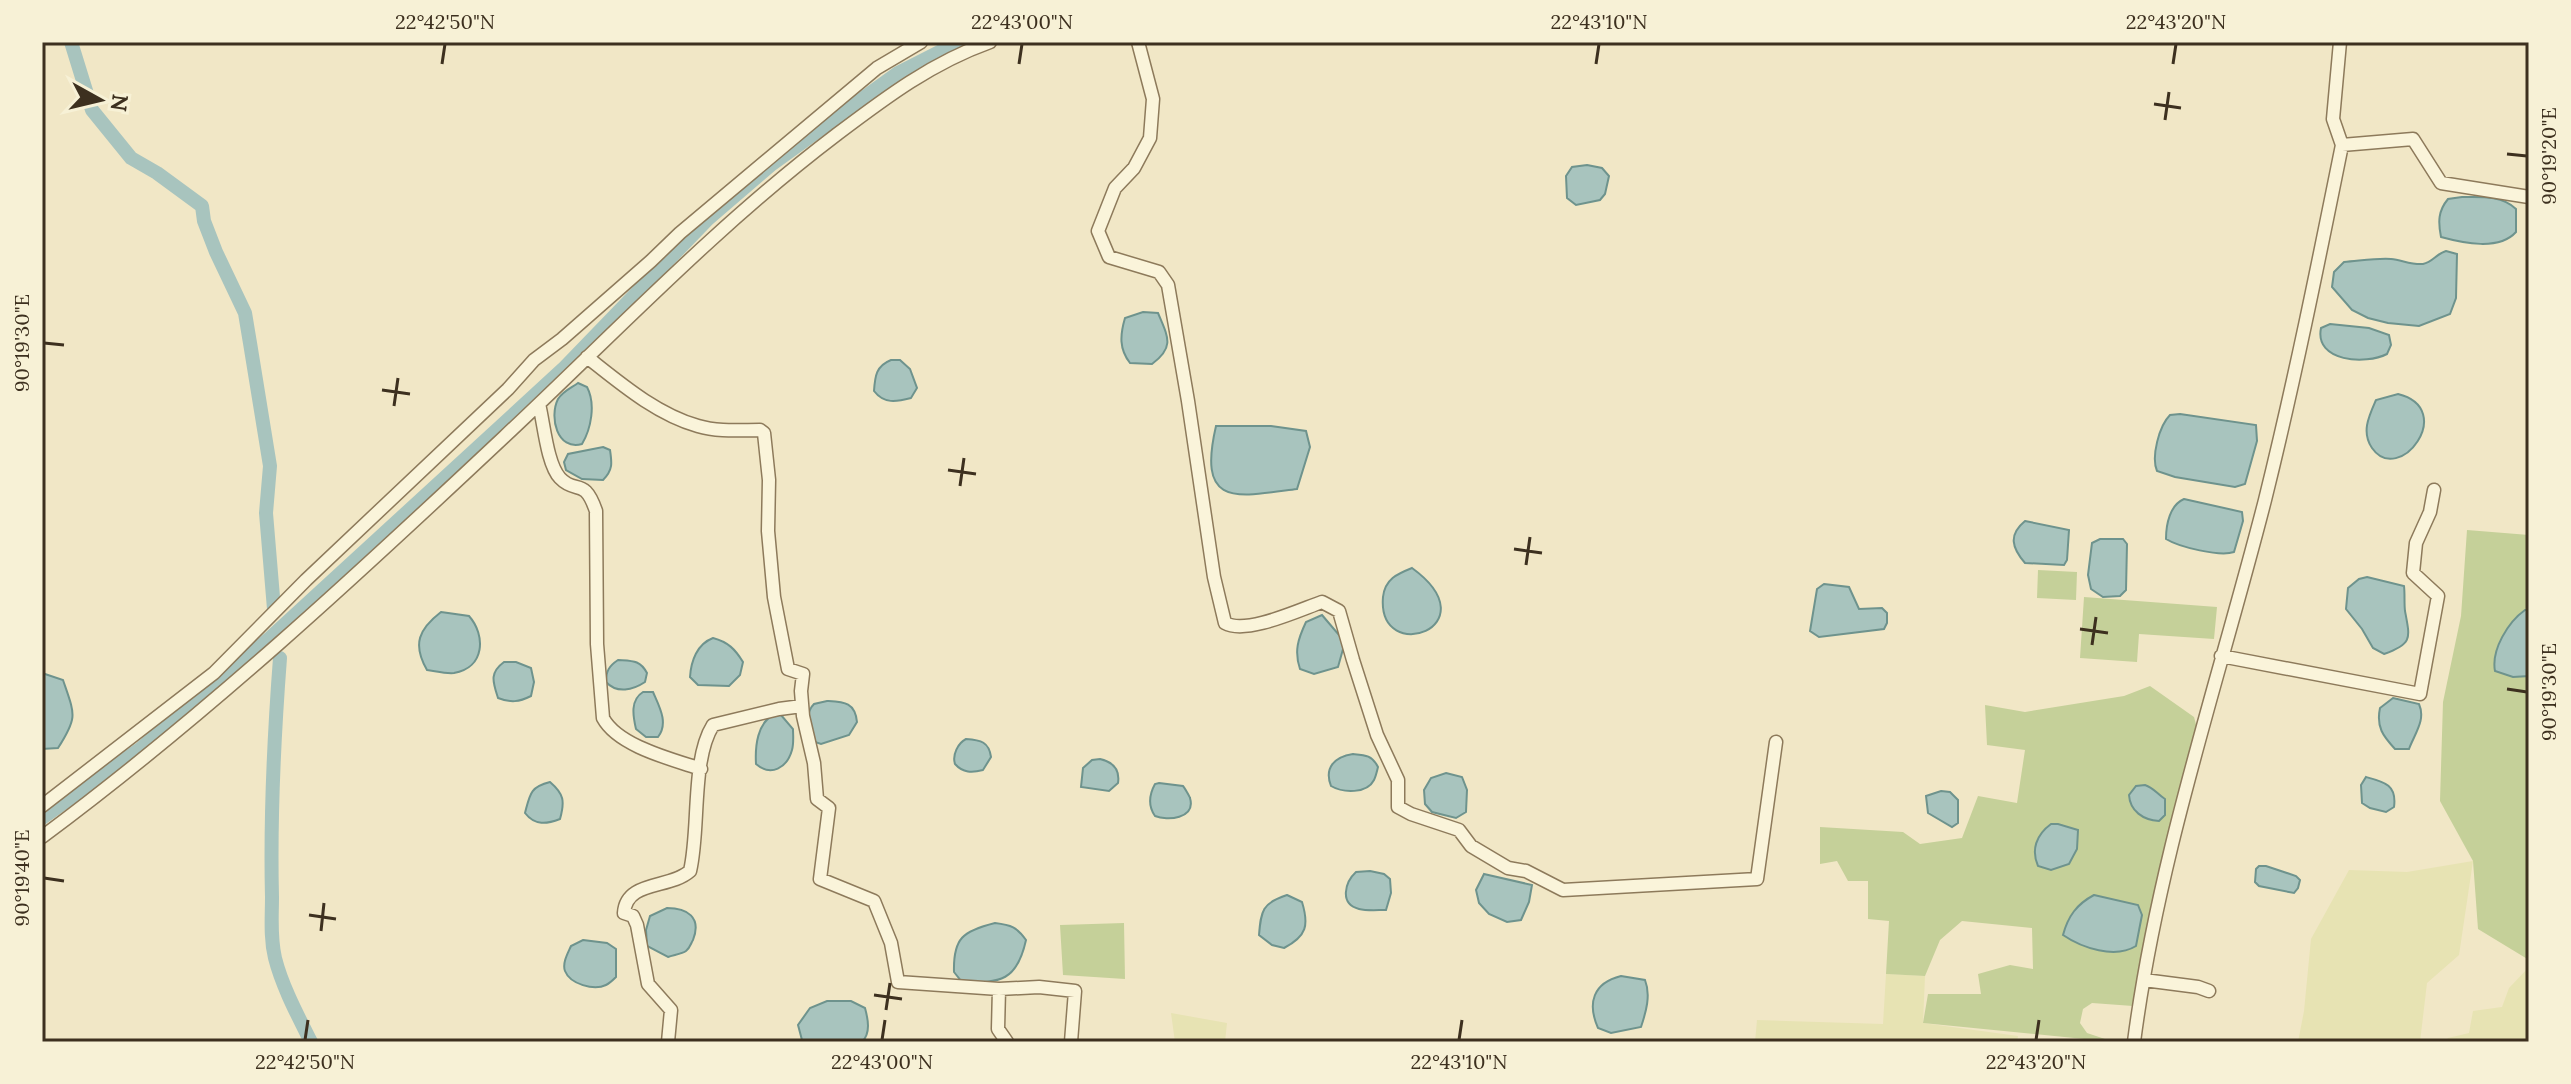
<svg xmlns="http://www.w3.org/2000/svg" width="2571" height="1084" viewBox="0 0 2571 1084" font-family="Lora,serif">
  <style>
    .farmland { fill: #e7e3b3 }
    .green { fill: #c5d099 }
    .water { fill: #a8c4be; stroke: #6e938d; stroke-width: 2 }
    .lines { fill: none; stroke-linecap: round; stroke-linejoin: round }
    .canal { stroke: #a8c4be; stroke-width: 14 }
    .minor-casing { stroke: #8d7a5b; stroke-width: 15 }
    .minor { stroke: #faf4da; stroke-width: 12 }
    .ticks { fill: none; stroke: #3d301f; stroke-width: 3 }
    .neatline { fill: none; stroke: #3d301f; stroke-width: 3 }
    .ticks-label { font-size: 20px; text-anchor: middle; fill: #3d301f }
  </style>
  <rect width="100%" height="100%" fill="#f1e7c6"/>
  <path class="farmland" d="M 2473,861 L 2459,955 L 2427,983 L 2420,1042 L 2298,1042 L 2304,1011 L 2311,939 L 2349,870 L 2407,872 Z
    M 2529,967 L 2529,1042 L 2444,1042 L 2448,1038 L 2469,1033 L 2473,1011 L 2502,1007 L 2509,988 Z
    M 1886,974 L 1925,976 L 1923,1023 L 2018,1036 L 2017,1042 L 1755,1042 L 1757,1020 L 1883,1024 Z
    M 1171,1013 L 1227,1023 L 1225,1042 L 1175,1042 Z"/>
  <path class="green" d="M 2467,530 L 2529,535 L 2529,960 L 2478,929 L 2473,861 L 2440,801 L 2443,702 L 2461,616 Z
    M 2038,570 L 2077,572 L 2076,600 L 2037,598 Z
    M 2084,597 L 2217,607 L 2214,639 L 2139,634 L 2137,662 L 2080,658 Z
    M 2150,686 L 2194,717 L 2197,728 L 2133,1006 L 2092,1003 L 2083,1009 L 2080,1023 L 2087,1033 L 2114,1042 L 1923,1023 L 1928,994 L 1981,994 L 1978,974 L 2010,965 L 2033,969 L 2032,928 L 1962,921 L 1940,940 L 1925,976 L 1886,974 L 1889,921 L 1868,919 L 1868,881 L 1848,881 L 1837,861 L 1820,864 L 1820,827 L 1903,832 L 1920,844 L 1962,838 L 1978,796 L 2017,803 L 2025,750 L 1987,745 L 1985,705 L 2025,712 L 2124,696 Z
    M 1124,923 L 1125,979 L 1063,975 L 1060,925 Z"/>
  <path class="water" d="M 1587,165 L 1602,168 L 1609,176 L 1605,194 L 1600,200 L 1576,205 L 1567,198 L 1566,176 L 1572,167 Z
    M 2462,197 C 2480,197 2502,195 2516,209 L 2516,232 C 2499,251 2463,243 2441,237 C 2438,222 2438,211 2448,199 Z
    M 2446,251 L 2457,254 L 2456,298 L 2450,314 L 2419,326 L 2388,323 L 2368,318 L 2352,310 L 2332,287 L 2334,272 L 2344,262 C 2359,261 2376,258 2391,259 C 2402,260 2411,265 2423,264 C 2433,262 2436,254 2446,251 Z
    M 1143,312 L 1158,313 C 1168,337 1175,347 1152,364 L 1130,363 C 1119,349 1120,335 1125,318 Z
    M 2330,324 L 2369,328 L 2389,335 L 2391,345 L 2387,354 C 2366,365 2314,362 2321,328 Z
    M 891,360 L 900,360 L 910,369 L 917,388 L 911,398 C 896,402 884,404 874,391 C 875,376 876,366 891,360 Z
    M 578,383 L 587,387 C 596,404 591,429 582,444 C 557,451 549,417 558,399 C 563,391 571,388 578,383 Z
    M 2398,394 C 2458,409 2399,487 2372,448 C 2361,432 2369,416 2376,400 Z
    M 2180,414 L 2256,425 L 2257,441 L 2245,484 L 2235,487 L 2175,477 L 2157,471 C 2151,457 2159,426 2170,415 Z
    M 1216,426 L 1271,426 L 1306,431 L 1310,447 L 1297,489 C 1236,497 1197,508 1216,426 Z
    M 603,447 L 610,450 C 612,463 613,470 603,480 L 582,479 L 566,470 L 564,462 L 568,454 Z
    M 2184,499 L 2242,512 L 2243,521 L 2234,552 C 2220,557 2179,547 2166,539 C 2166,524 2170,505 2184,499 Z
    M 2025,521 L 2069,530 L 2067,560 L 2064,565 L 2025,563 C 2012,548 2008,535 2025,521 Z
    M 2100,539 L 2123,539 L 2127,544 L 2126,590 L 2120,596 L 2103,597 L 2091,589 L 2088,575 L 2092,543 Z
    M 1412,568 C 1493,627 1377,667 1383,597 C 1385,579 1397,574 1412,568 Z
    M 2367,577 L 2404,586 C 2405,594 2404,603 2405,611 C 2410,638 2413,644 2384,654 L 2373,648 L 2362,629 L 2346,609 L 2348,588 L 2359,579 Z
    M 1824,584 L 1849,587 L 1859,609 L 1882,608 L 1887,613 L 1887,623 L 1884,629 L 1819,637 L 1810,631 L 1817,589 Z
    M 2525,610 L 2529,610 L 2529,676 L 2513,677 L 2495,671 C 2491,650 2508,622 2525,610 Z
    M 441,612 L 469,616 C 486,635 485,668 454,673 C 446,674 435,671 427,670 C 412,644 419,629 441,612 Z
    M 1322,615 L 1345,642 L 1338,667 L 1314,674 L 1300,669 C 1294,651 1298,639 1306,622 Z
    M 713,638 C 728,642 735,649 743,662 L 740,675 L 729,686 L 698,685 L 690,677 C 691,661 697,644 713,638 Z
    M 618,660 C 633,661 640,660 647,673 L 645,682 C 633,690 617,694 606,682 C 606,671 609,666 618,660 Z
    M 504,662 L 516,662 L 531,668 L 534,682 L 531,696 C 519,702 511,703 498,698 C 493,682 489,673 504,662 Z
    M 42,673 L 63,680 C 75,715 78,717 58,748 L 42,749 Z
    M 643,692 L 653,692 C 659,706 669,723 658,737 L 646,737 L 636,729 C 633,716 630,700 643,692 Z
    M 2393,698 L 2419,704 C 2426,720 2415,733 2409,749 L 2395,749 C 2383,736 2376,727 2380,708 Z
    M 827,701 C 844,702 855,702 857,722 L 849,735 L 821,744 L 815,742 C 811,729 803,715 814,704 Z
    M 775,714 L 781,715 L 793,729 C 793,735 794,743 792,750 C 787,768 771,777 756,764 C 755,747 757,722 775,714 Z
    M 966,739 C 981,740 989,742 991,757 L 983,770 C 972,773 963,773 955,764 C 952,755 958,743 966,739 Z
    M 1353,754 C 1365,755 1372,755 1378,767 C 1377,771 1376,776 1374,780 C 1367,794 1343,793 1331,786 C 1324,768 1334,757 1353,754 Z
    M 1100,759 C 1113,762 1120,770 1118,783 L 1109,791 L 1081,787 L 1083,768 L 1092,760 Z
    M 1446,773 L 1462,777 L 1467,790 L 1466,812 L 1456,818 L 1432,812 L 1425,804 L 1424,790 L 1431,778 Z
    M 2366,777 C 2385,782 2397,785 2394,807 L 2386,812 L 2370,808 L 2362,803 L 2361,785 Z
    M 550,782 C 564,794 565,801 560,819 C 547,824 535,826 525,813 C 530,794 530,787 550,782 Z
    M 1159,783 L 1183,786 C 1184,787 1190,797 1190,798 C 1196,819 1167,821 1155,816 C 1148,806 1149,795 1155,784 Z
    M 2145,785 C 2154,788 2157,794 2165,799 L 2165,815 L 2159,821 C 2143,820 2130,811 2129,795 L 2136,786 Z
    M 1941,791 L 1950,792 L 1958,800 L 1958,823 L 1952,827 L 1928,813 L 1926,796 Z
    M 2051,824 L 2058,824 L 2078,830 L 2077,849 L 2069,864 L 2051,870 L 2038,866 C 2031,850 2036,835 2051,824 Z
    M 2259,866 L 2266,866 L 2296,876 L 2300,880 L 2298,888 L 2294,893 L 2259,886 L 2255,882 L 2256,869 Z
    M 1370,871 L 1384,874 L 1390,879 L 1391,893 L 1386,910 C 1377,910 1367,911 1359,909 C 1339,904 1345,882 1356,872 Z
    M 1484,874 L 1532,885 L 1529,902 L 1521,920 L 1507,922 L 1489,914 L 1479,903 L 1476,890 Z
    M 1287,895 L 1302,902 C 1309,925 1307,936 1284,948 L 1272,945 L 1259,935 C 1261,911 1262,903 1287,895 Z
    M 2094,895 L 2138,905 L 2142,915 L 2136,946 C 2115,959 2082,948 2063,935 C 2068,916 2077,904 2094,895 Z
    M 667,908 C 687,908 702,917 693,940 C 691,943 690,948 686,951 C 682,954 673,955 668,957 L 647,946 L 646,930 L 650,916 Z
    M 995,923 C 1011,925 1017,927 1026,940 C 1017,981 1001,983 962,982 L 954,972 C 953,938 963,931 995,923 Z
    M 583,940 L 607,943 L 616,949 L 616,977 C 613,980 610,983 606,985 C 594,991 570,984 565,971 C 562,963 568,953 571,946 Z
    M 1621,976 L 1645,980 C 1651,995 1646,1012 1641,1027 L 1611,1033 L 1598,1028 C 1587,1003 1593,983 1621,976 Z
    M 827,1001 L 851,1001 L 865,1008 C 868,1019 871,1033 862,1042 L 806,1042 L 802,1040 L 798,1025 L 810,1008 Z"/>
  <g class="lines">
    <path class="canal" d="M 71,42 L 92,110 L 131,158 L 157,173 L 202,206 L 204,221 L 216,252 L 245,313 L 250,343 L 270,466 L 266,513 L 274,609
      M 280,658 C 274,737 270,816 272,897 C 272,917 270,937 275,958 C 282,986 298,1016 311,1042
      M 42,818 L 140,749 L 271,637 L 563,369 L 708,219 L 772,164 L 898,73 L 959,42"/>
    <g class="minor-casing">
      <path id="minor" d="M 1138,42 L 1153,99 L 1150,138 L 1134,168 L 1115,188 L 1098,231 L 1109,257 L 1159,272 L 1168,285 L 1188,401 L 1214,577 L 1225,623 C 1246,635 1299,610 1322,602 L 1339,611 L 1353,660 L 1377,735 L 1398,780 L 1398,807 L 1411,814 L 1459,830 L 1471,846 L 1508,868 L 1526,871 L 1563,890 L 1757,879 L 1776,742
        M 2342,145 L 2413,139 L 2441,183 L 2529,197
        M 587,357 C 620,383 656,414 698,426 C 718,432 740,430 760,430 L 764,433 L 769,480 L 768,531 L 774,597 L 788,669 L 803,674 L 801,691 L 803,716 L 814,763 L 817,799 L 829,808 L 820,879 L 874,901 L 891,943 L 898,982 L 999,989 L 1039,987 L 1075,991 L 1071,1042
        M 539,404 C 544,424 547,464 560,478 C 576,495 584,476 596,511 L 597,644 L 603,718 C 618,746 671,759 701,769
        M 2221,656 L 2420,694 L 2438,596 L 2413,573 L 2416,543 L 2430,512 L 2434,490
        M 42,806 L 214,673 L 306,580 L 508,389 L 534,360 L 562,339 L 651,261 L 680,233 L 877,68 L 921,42
        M 42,837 C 205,716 356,576 504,437 C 613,335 716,226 836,135 C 885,98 931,63 990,42
        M 2144,980 L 2198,987 L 2209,991
        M 999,989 L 998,1029 L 1007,1042
        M 668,1042 L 671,1010 L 648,984 L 637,925 L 633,916 L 624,913 C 626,880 670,889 690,871 C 700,830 691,760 713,725 L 779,709 L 802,706
        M 2134,1042 C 2158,857 2219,680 2265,500 C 2294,383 2318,264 2342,145 L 2333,119 L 2340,42"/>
    </g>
    <use href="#minor" class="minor"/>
  </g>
  <path class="ticks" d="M 442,64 L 445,44M 1019,64 L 1022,44M 1596,64 L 1599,44M 2173,64 L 2176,44M 2154,104 L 2181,108M 2165,120 L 2169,92M 2507,154 L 2527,156M 44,343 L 64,345M 382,390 L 410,394M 394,406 L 398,378M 948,470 L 976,474M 960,486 L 964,458M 1514,549 L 1542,553M 1526,565 L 1530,537M 2080,629 L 2108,633M 2092,645 L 2096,617M 2507,689 L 2527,692M 44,878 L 64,881M 309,915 L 336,919M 321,931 L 324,903M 874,995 L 902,999M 886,1010 L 890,983M 305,1040 L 308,1020M 882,1040 L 885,1020M 1459,1040 L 1462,1020M 2036,1040 L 2039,1020"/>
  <rect width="2571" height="1084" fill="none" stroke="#f7f1d6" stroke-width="88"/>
  <g transform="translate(100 100) rotate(98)" stroke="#f7f1d6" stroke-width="6" paint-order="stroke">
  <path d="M0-6L14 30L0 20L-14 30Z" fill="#3d301f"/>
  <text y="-12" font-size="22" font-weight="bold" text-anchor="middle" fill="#3d301f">N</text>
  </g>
  <rect x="44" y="44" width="2483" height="996" class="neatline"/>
  <g class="ticks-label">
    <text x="445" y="29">22°42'50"N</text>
    <text x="1022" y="29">22°43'00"N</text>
    <text x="1599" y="29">22°43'10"N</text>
    <text x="2176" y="29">22°43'20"N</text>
    <text transform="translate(2549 156) rotate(-90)" y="7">90°19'20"E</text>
    <text transform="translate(22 343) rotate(-90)" y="7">90°19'30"E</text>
    <text transform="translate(2549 692) rotate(-90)" y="7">90°19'30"E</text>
    <text transform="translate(22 878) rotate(-90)" y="7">90°19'40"E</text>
    <text x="305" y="1069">22°42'50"N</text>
    <text x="882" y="1069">22°43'00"N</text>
    <text x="1459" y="1069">22°43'10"N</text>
    <text x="2036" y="1069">22°43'20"N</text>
  </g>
</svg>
